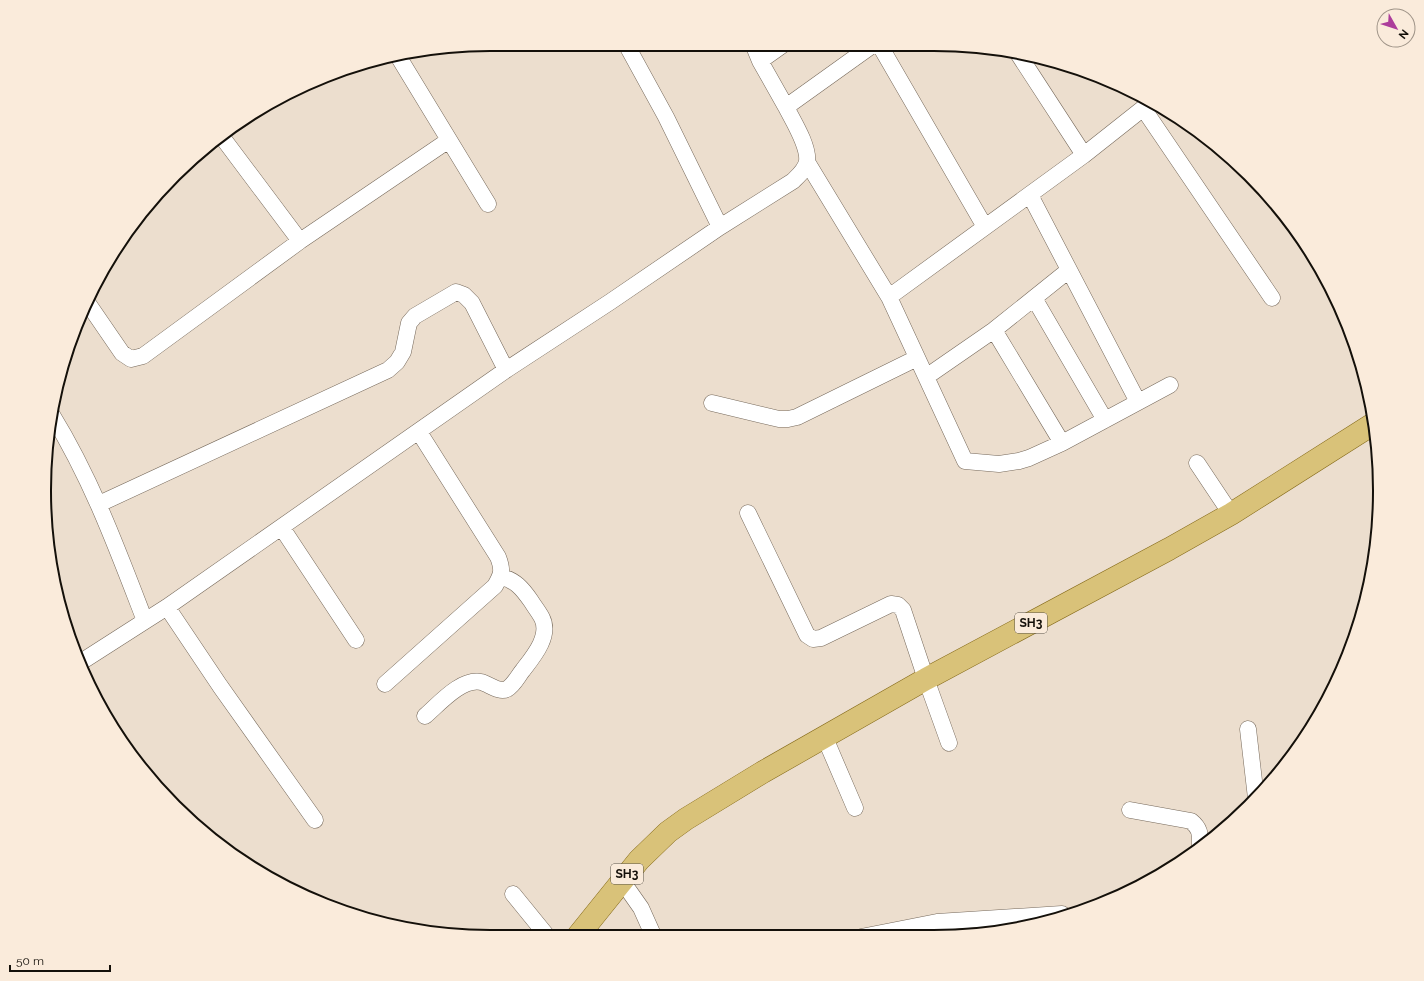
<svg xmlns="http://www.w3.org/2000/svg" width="1424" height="981" viewBox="0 0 1424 981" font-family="Raleway,sans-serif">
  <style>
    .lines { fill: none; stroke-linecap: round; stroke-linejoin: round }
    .street-casing { stroke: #76695b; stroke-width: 17 }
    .primary-casing { stroke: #846918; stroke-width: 23 }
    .street { stroke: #fff; stroke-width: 16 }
    .primary { stroke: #d9c279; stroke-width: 22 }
    .labels { text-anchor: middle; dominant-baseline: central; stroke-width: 3.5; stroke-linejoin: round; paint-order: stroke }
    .shield { fill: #faebdb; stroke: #595249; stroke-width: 1 }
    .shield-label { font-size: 12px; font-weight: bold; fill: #14100a }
    .rim { fill: none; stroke: #14100a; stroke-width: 2 }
  </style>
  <rect width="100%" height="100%" fill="#ecdece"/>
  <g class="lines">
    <g class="street-casing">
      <path id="street" d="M 626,44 L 666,117 L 720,227
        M 753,44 L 760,61 L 786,107
        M 879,44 L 985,227
        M 1017,52 L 1084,155
        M 398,56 L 488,204
        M 760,61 L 784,44
        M 1143,108 L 1272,298
        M 222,137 L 300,241
        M 807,162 L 889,297 L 965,461 L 999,464 L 1019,461 L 1029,458 L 1062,443 L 1170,385
        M 1030,195 L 1138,402
        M 889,297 L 1084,155 L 1151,102
        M 1034,298 L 1105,420
        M 87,302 L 122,353 L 131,359 L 143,356 L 300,241 L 449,140
        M 994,330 L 1062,443
        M 926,377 L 994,330 L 1069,270
        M 712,403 L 779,419 L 788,419 L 797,417 L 917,358
        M 52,415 C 92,480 118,551 145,621 L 81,662
        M 1197,463 L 1231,514
        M 99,504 L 388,370 L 397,362 L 403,352 L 409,323 L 415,316 L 456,292 L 464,295 L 472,303 L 506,370
        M 748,513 L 807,635 L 813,639 L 821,638 L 891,604 L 898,605 L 903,610 L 926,679 L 949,743
        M 282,528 L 356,640
        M 167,607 L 220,686 L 315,820
        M 145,621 L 167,607 L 506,370 L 610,302 L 720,227 L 793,181 C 798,176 806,169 807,161 C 809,146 793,121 786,107 L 874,44
        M 385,684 L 495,586 C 502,574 503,570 498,557 L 419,432
        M 425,716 C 439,704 461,678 481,682 C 489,684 499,693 507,689 C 514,685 518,676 523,670 C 533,657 551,636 542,618 C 539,612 534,606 531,601 C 522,588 515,580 501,577
        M 1248,729 L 1256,798
        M 825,738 L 855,808
        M 1130,810 L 1191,821 C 1201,829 1200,835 1200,847
        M 622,881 L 641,908 L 654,937
        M 513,894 L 548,937
        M 861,937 L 937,922 L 1062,914"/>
    </g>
    <g class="primary-casing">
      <path id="primary" d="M 577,937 L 639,860 L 668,832 L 686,819 L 763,772 L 926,679 L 1169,549 L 1231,514 L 1373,424"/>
    </g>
    <use href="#street" class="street"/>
    <use href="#primary" class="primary"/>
  </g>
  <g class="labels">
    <g class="shield">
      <rect x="1015" y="613" width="32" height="20" rx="3"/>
      <rect x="611" y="864" width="32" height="20" rx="3"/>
    </g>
    <g class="shield-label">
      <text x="1031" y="623">SH3</text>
      <text x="627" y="874">SH3</text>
    </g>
  </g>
  <path d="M0 0H1424V981H0ZM490 51H934A439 439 0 0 1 1373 490V491A439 439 0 0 1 934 930H490A439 439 0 0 1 51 491V490A439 439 0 0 1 490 51Z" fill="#faebdb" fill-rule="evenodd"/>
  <path class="rim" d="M490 51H934A439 439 0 0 1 1373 490V491A439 439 0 0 1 934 930H490A439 439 0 0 1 51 491V490A439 439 0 0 1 490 51Z"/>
  <g transform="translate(1396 28) rotate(129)"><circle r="19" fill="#faebdb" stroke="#9e9387"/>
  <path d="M0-3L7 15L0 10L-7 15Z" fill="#ac3d9b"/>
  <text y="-6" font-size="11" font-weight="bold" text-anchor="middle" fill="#14100a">N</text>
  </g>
  <path d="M10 965v6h100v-6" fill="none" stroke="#14100a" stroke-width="2"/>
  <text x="16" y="965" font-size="12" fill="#14100a" stroke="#faebdb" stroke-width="3" paint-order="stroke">50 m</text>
</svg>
